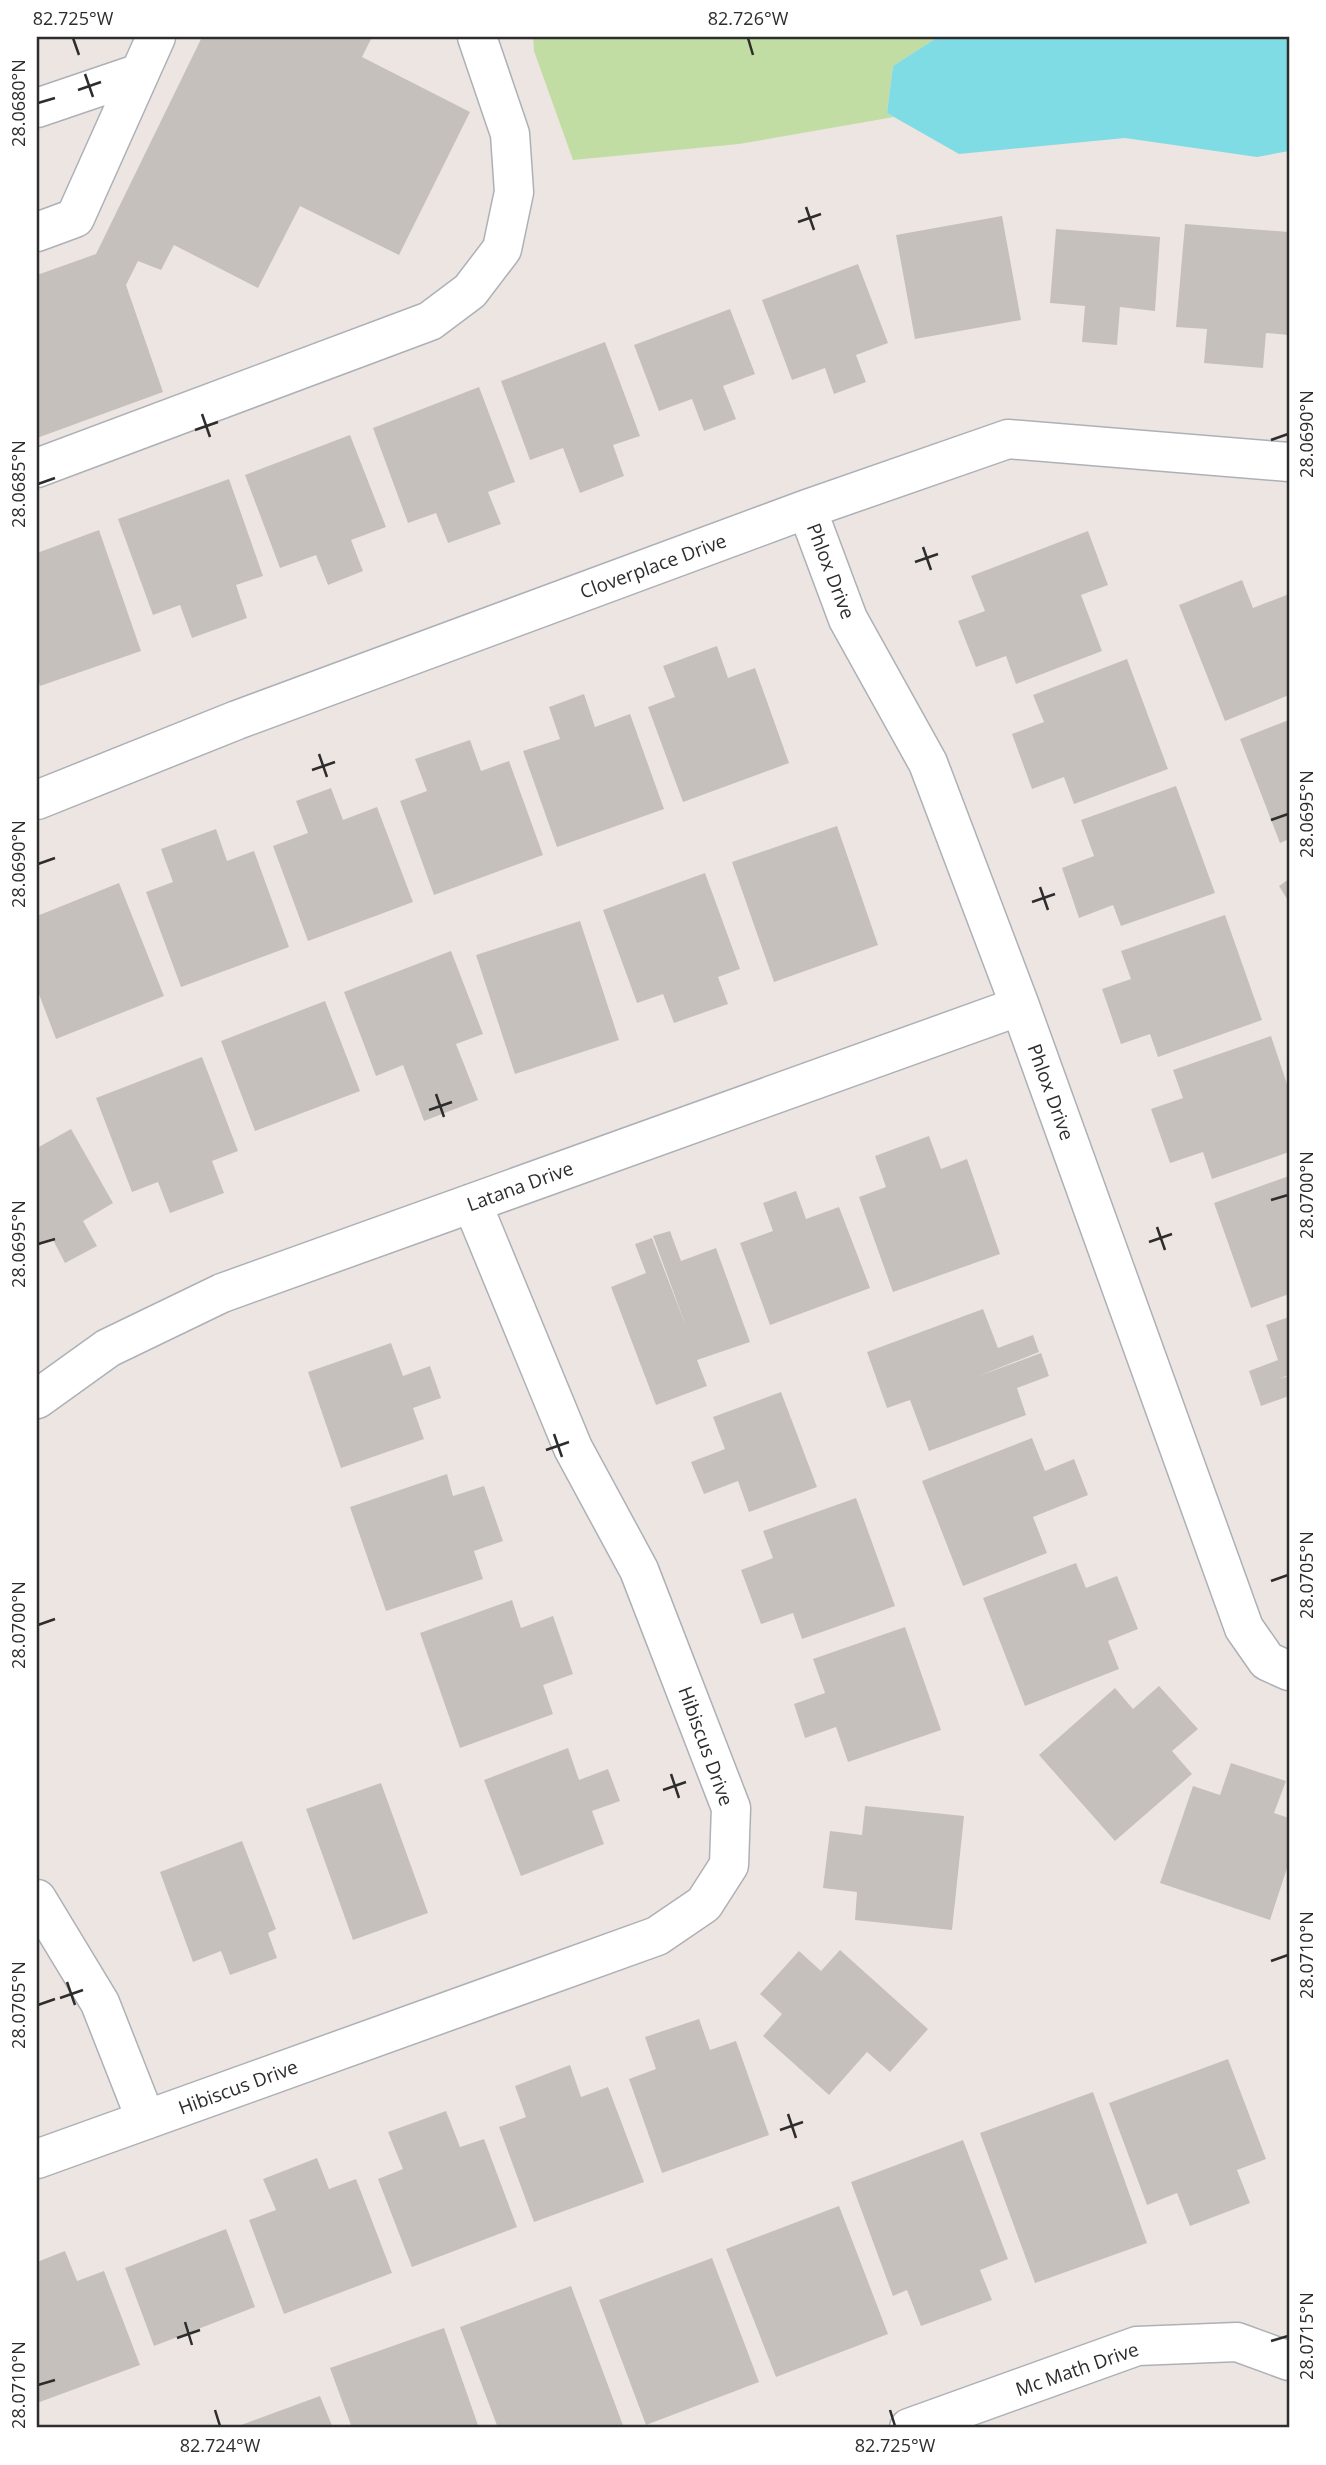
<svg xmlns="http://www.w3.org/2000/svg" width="1326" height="2465" viewBox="0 0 1326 2465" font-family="'Open Sans',sans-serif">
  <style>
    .green { fill: #c2dda3 }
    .water { fill: #7fdce4 }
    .building { fill: #c6c0bc }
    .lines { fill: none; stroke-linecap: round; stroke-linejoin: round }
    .minor-casing { stroke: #adb1b7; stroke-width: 41 }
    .minor { stroke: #fff; stroke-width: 38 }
    .ticks { fill: none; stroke: #2d2d2d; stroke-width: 2.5 }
    .labels { text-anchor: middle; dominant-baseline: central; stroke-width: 5; stroke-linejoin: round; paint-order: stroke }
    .street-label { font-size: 19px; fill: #2d2d2d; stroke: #fff }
    .neatline { fill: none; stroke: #2d2d2d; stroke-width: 2.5 }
    .ticks-label { font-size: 18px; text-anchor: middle; fill: #2d2d2d }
  </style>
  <rect width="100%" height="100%" fill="#ede5e1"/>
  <path class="green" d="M 533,37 L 938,37 L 893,66 L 887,113 L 894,117 L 739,144 L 573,160 L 534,51 Z"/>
  <path class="water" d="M 938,37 L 1289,37 L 1289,151 L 1257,157 L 1125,138 L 959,154 L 887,113 L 893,66 Z"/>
  <path class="building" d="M 202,37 L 372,37 L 362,57 L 470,112 L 399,255 L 300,206 L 258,288 L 174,245 L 161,270 L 138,261 L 126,285 L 163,392 L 37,438 L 37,275 L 96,254 Z
    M 1002,216 L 1021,320 L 915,339 L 896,235 Z
    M 1185,224 L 1289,232 L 1289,335 L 1266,333 L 1263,368 L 1204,363 L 1207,329 L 1176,327 Z
    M 1056,229 L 1160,237 L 1155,311 L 1120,307 L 1117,345 L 1082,342 L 1085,306 L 1050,303 Z
    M 858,264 L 888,343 L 856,355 L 866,382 L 834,394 L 825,368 L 792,380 L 762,300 Z
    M 730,309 L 755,374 L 723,386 L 736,419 L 704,431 L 692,399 L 659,411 L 634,345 Z
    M 605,342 L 640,436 L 613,445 L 624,476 L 580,493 L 563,448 L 530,460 L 501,381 Z
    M 479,387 L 515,482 L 488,492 L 501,524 L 448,543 L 436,513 L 408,523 L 373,428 Z
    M 350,435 L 386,527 L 351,540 L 363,571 L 328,585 L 316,555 L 280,568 L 245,475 Z
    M 229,479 L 263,576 L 236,585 L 247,618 L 192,638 L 180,605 L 153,615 L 118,519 Z
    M 99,530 L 141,651 L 40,686 L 37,676 L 37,553 Z
    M 1088,531 L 1108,585 L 1081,595 L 1102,651 L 1016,684 L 1006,656 L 976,667 L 958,621 L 985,611 L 971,576 Z
    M 1242,580 L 1253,608 L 1289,594 L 1289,695 L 1225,721 L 1179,605 Z
    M 717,646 L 728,678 L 755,668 L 789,763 L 683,802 L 648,707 L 675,697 L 663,666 Z
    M 1127,659 L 1168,769 L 1074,804 L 1064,777 L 1032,789 L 1012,734 L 1044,722 L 1033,695 Z
    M 584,694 L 595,727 L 630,714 L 664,809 L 557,847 L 523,751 L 560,739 L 549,707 Z
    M 1289,720 L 1289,839 L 1280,843 L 1240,739 Z
    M 470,740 L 481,771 L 509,761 L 543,855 L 434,895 L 400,801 L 427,791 L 415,759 Z
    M 1176,786 L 1215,893 L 1121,926 L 1113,905 L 1079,918 L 1062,868 L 1094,856 L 1081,820 Z
    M 331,788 L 343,820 L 377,807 L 413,902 L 308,941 L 273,846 L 308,833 L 296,801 Z
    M 837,826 L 878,945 L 774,982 L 732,862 Z
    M 216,829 L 227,861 L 254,851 L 289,947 L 181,987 L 146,892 L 173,882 L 161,849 Z
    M 705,873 L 740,969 L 718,977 L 728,1004 L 674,1023 L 663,994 L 637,1003 L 603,910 Z
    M 1289,879 L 1289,902 L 1279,886 Z
    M 119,883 L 164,996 L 56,1039 L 37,989 L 37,916 Z
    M 1225,915 L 1262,1020 L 1158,1057 L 1150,1034 L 1121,1044 L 1102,989 L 1131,979 L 1121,951 Z
    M 580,921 L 619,1040 L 515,1074 L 476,955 Z
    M 451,951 L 483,1034 L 456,1044 L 478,1100 L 424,1121 L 403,1065 L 376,1076 L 344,992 Z
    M 325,1001 L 360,1091 L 255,1131 L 221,1041 Z
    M 1271,1036 L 1289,1090 L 1289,1152 L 1212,1179 L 1203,1152 L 1170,1163 L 1151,1109 L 1183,1098 L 1173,1070 Z
    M 202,1057 L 238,1151 L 212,1161 L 224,1193 L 170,1213 L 158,1182 L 132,1192 L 96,1098 Z
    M 71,1129 L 113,1203 L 83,1221 L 97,1246 L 65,1263 L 52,1238 L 37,1247 L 37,1148 Z
    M 929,1136 L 941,1169 L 967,1159 L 1000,1254 L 893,1292 L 859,1197 L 886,1187 L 875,1156 Z
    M 1289,1176 L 1289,1294 L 1251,1308 L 1214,1203 Z
    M 796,1191 L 806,1219 L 839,1207 L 870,1288 L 770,1325 L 740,1243 L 773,1231 L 763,1203 Z
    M 670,1231 L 681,1261 L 716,1248 L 750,1342 L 697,1360 L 707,1386 L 656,1405 L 611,1287 L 646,1273 L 635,1244 L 652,1238 L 687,1329 L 653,1236 Z
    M 983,1309 L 998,1348 L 1033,1335 L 1039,1352 L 976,1377 L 1041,1353 L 1049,1376 L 1017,1388 L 1026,1415 L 929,1451 L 910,1400 L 887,1408 L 867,1352 Z
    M 1289,1317 L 1289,1375 L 1278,1379 L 1289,1376 L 1289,1396 L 1261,1406 L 1249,1371 L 1278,1360 L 1266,1325 Z
    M 391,1343 L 403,1376 L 430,1366 L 441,1398 L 413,1408 L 424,1439 L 341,1468 L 308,1372 Z
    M 781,1392 L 817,1487 L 749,1512 L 738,1481 L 704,1494 L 691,1462 L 725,1449 L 713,1417 Z
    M 1032,1438 L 1045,1471 L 1074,1459 L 1088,1495 L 1033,1517 L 1047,1553 L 963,1586 L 922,1481 Z
    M 447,1474 L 453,1496 L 484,1486 L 503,1541 L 474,1551 L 483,1579 L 386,1611 L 350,1507 Z
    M 856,1498 L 895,1606 L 802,1639 L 793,1613 L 761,1624 L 741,1570 L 773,1558 L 763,1531 Z
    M 1076,1563 L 1086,1588 L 1117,1576 L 1138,1629 L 1108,1641 L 1119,1669 L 1025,1706 L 983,1598 Z
    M 512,1600 L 521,1628 L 553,1616 L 573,1674 L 543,1685 L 553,1714 L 460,1748 L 420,1633 Z
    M 905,1627 L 941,1730 L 848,1762 L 836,1727 L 805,1738 L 794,1704 L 825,1693 L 813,1659 Z
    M 1159,1686 L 1198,1729 L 1172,1751 L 1192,1774 L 1115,1841 L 1039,1755 L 1115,1688 L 1133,1709 Z
    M 568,1748 L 579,1780 L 608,1769 L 620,1801 L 592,1811 L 604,1844 L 521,1876 L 484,1780 Z
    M 1231,1763 L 1286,1781 L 1274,1813 L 1289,1818 L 1289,1862 L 1270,1920 L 1160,1883 L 1193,1786 L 1220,1795 Z
    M 381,1783 L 428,1913 L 353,1940 L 306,1809 Z
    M 865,1806 L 964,1816 L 952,1930 L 855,1920 L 857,1892 L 823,1888 L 830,1831 L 862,1835 Z
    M 242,1841 L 276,1929 L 268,1933 L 277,1958 L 230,1975 L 221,1951 L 193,1962 L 160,1872 Z
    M 840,1950 L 928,2029 L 890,2072 L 867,2052 L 829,2095 L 763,2036 L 782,2014 L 760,1994 L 799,1951 L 821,1971 Z
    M 699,2019 L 710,2050 L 736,2041 L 769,2135 L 662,2173 L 629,2079 L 656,2069 L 645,2037 Z
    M 1228,2059 L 1266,2159 L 1237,2170 L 1250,2203 L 1190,2226 L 1177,2193 L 1147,2205 L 1109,2103 Z
    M 570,2065 L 581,2097 L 608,2087 L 644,2182 L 534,2222 L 499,2127 L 526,2117 L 515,2086 Z
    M 1093,2092 L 1147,2243 L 1035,2283 L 980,2133 Z
    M 446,2111 L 460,2147 L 484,2139 L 517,2227 L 412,2267 L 378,2179 L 403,2169 L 388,2132 Z
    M 963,2140 L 1008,2259 L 980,2270 L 992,2300 L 921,2326 L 907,2290 L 893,2296 L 851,2182 Z
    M 317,2158 L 329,2189 L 356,2179 L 392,2273 L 284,2314 L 249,2220 L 276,2210 L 263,2179 Z
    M 839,2206 L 888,2334 L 776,2377 L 726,2249 Z
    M 226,2229 L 255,2307 L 154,2346 L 125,2268 Z
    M 65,2251 L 77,2281 L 104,2271 L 140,2365 L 37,2403 L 37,2262 Z
    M 712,2258 L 759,2382 L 646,2425 L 599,2300 Z
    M 571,2286 L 624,2428 L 498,2428 L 460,2327 Z
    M 444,2328 L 479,2428 L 352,2428 L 330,2368 Z
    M 320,2396 L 333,2428 L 233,2428 Z"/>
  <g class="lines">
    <g class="minor-casing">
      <path id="minor" d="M 37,108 L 140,73
        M 37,232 L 75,218 L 156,37
        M 37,468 L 430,321 L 470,291 L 502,249 L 514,192 L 510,134 L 477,37
        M 807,509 L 848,619 L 928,763 L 1020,1006 L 1244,1628 L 1267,1661 L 1289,1671
        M 37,800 L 237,720 L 807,509 L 1008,439 L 1289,462
        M 37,1399 L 108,1348 L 222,1293 L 1020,1006
        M 37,1899 L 100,2003 L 146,2120
        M 37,2159 L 657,1936 L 704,1904 L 729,1865 L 731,1808 L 639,1570 L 573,1448 L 472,1203
        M 909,2428 L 1137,2346 L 1237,2342 L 1289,2361"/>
    </g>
    <use href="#minor" class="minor"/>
  </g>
  <path class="ticks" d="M 73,38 L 79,55M 748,38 L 753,55M 85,74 L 93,97M 78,90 L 101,82M 38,103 L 55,98M 806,207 L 814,230M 798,222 L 821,214M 202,414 L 210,437M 195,430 L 218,422M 1271,440 L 1288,434M 38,484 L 55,478M 923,547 L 931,570M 915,562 L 938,554M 319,754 L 327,777M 312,770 L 335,762M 1271,820 L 1288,814M 38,864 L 55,858M 1040,887 L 1048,910M 1032,902 L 1055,894M 436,1094 L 444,1117M 429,1110 L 452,1102M 1271,1200 L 1288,1195M 1157,1227 L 1165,1250M 1149,1242 L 1172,1234M 38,1244 L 55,1239M 554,1434 L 562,1457M 546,1450 L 569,1442M 1271,1581 L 1288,1575M 38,1625 L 55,1619M 671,1774 L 679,1798M 663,1790 L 686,1782M 1271,1961 L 1288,1955M 67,1982 L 75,2005M 60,1998 L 83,1990M 38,2005 L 55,1999M 788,2114 L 796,2138M 780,2130 L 803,2122M 185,2322 L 192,2345M 177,2338 L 200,2330M 1271,2341 L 1288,2336M 38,2385 L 55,2380M 215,2410 L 220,2426M 890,2410 L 895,2426"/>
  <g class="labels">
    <g class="street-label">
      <text transform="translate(653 566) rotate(-20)">Cloverplace Drive</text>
      <text transform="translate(831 571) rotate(69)">Phlox Drive</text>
      <text transform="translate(1051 1092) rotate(70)">Phlox Drive</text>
      <text transform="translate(520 1186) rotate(-20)">Latana Drive</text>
      <text transform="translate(706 1746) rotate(70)">Hibiscus Drive</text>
      <text transform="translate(238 2087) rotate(-20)">Hibiscus Drive</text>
      <text transform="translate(1077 2369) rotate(-19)">Mc Math Drive</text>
    </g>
  </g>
  <rect width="1326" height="2465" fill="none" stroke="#ffffff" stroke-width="77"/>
  <rect x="38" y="38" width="1250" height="2388" class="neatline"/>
  <g class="ticks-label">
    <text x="73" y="25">82.725°W</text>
    <text x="748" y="25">82.726°W</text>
    <text transform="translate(19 103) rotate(-90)" y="6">28.0680°N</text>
    <text transform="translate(1307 434) rotate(-90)" y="6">28.0690°N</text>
    <text transform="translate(19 484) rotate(-90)" y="6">28.0685°N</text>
    <text transform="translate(1307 814) rotate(-90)" y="6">28.0695°N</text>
    <text transform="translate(19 864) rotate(-90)" y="6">28.0690°N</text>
    <text transform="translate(1307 1195) rotate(-90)" y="6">28.0700°N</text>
    <text transform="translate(19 1244) rotate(-90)" y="6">28.0695°N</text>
    <text transform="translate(1307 1575) rotate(-90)" y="6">28.0705°N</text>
    <text transform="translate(19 1625) rotate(-90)" y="6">28.0700°N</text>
    <text transform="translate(1307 1955) rotate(-90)" y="6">28.0710°N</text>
    <text transform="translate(19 2005) rotate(-90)" y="6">28.0705°N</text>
    <text transform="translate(1307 2336) rotate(-90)" y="6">28.0715°N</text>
    <text transform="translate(19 2385) rotate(-90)" y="6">28.0710°N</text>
    <text x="220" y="2452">82.724°W</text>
    <text x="895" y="2452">82.725°W</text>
  </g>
</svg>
